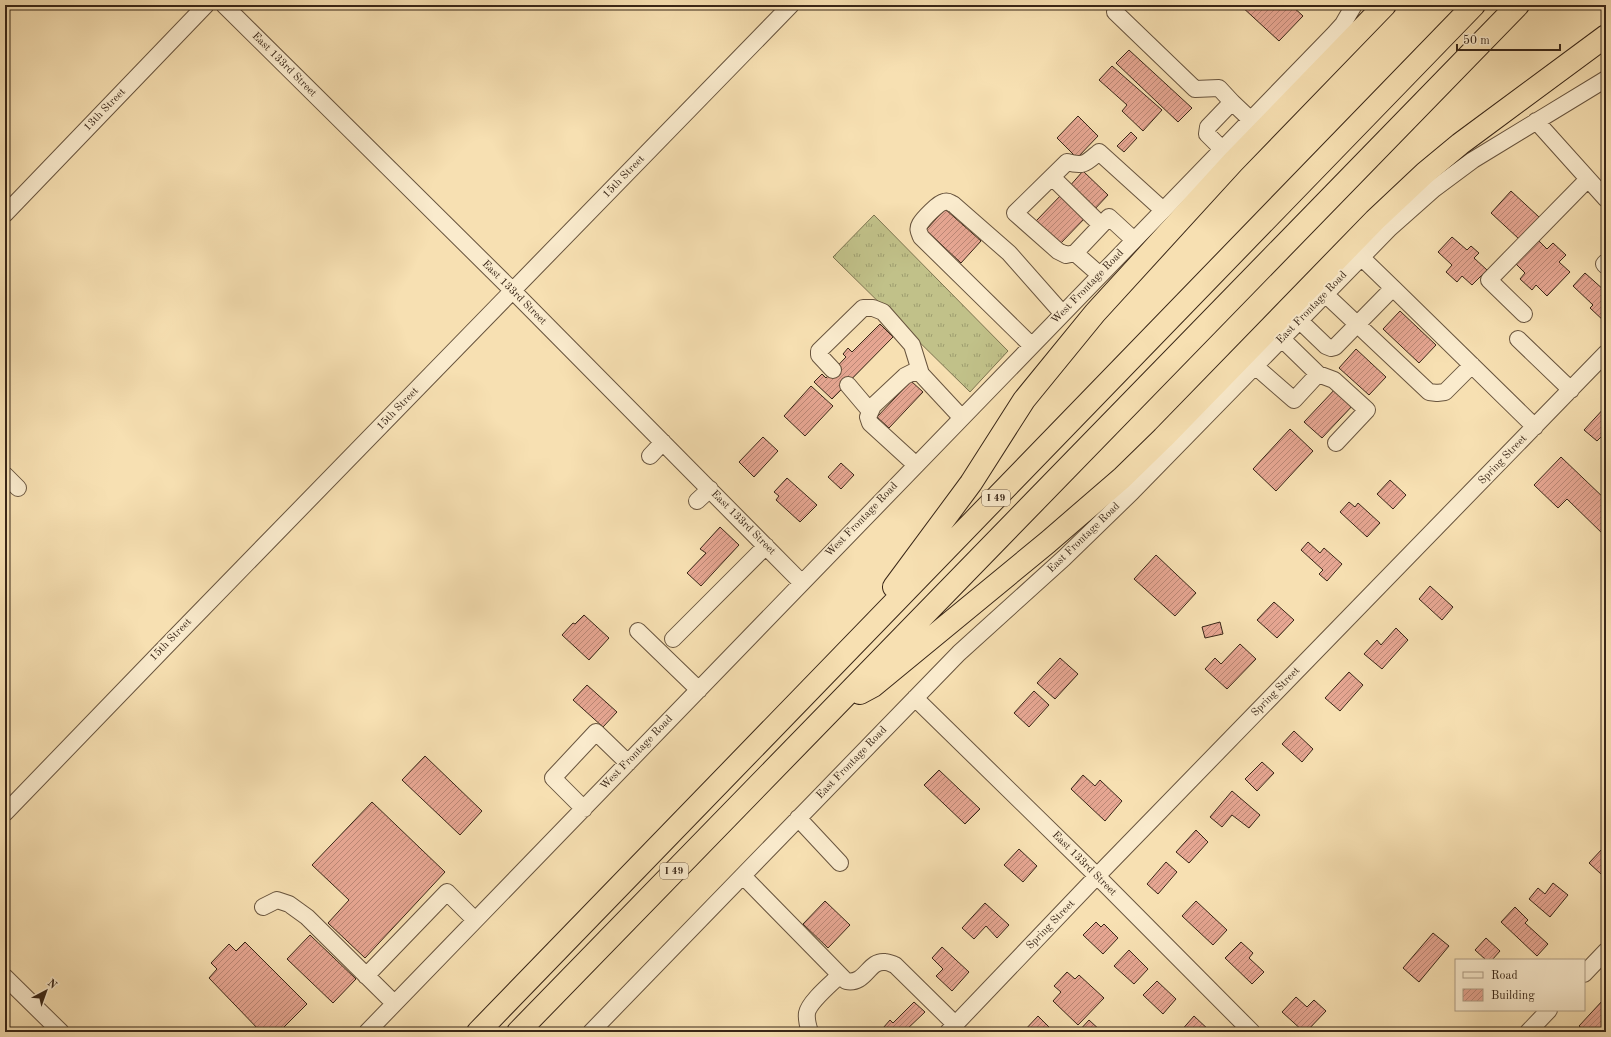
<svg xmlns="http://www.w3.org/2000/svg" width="1611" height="1037" viewBox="0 0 1611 1037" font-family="'Old Standard TT',serif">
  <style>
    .grass { fill: url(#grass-tufts); stroke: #7d7450 }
    .building { fill: url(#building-hatch); stroke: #392617 }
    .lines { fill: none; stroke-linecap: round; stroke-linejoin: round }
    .minor-casing { stroke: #68543e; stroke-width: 18 }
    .highway-casing { stroke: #392617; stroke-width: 24 }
    .minor { stroke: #faebcd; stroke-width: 16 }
    .highway { stroke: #f7e0b2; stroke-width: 22 }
    .labels { text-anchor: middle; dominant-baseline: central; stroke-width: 3.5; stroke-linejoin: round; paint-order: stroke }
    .shield { fill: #faebcd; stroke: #73614e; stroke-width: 1 }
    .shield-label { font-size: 10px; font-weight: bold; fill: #392617 }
    .street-label { font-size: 11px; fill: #392617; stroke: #faebcd }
  </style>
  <defs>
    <pattern id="grass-tufts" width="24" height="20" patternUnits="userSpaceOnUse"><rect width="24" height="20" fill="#c1c189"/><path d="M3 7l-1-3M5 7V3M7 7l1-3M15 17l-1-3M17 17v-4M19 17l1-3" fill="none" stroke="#9e9d6f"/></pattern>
    <pattern id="building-hatch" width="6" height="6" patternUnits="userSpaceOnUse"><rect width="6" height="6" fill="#e6a692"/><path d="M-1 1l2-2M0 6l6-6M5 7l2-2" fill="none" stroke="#bb8776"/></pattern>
  </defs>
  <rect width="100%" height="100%" fill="#f7e0b2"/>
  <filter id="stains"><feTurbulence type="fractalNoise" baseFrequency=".005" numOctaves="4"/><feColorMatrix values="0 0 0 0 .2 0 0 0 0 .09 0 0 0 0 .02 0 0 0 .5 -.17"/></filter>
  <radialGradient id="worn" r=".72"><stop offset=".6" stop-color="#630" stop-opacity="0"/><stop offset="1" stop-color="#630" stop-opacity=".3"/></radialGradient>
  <path class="grass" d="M 874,215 L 1008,351 L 970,392 L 833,257 Z"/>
  <path class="building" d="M 1240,5 L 1291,5 L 1303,16 L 1279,41 Z
    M 1129,50 L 1192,108 L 1178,122 L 1116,63 Z
    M 1112,66 L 1162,110 L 1143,131 L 1122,111 L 1127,105 L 1099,80 Z
    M 1078,116 L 1098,136 L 1077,158 L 1057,138 Z
    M 1131,132 L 1137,138 L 1124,152 L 1117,146 Z
    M 1083,171 L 1108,195 L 1093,211 L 1068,188 Z
    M 1511,191 L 1539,217 L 1519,239 L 1491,213 Z
    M 1063,193 L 1087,216 L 1060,244 L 1036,221 Z
    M 945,209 L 981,241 L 961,263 L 926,230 Z
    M 1452,237 L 1467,250 L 1471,246 L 1479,253 L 1474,258 L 1487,270 L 1472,285 L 1462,276 L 1457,282 L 1446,272 L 1452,265 L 1438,252 Z
    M 1537,239 L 1547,249 L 1553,243 L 1566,255 L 1559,262 L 1570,272 L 1547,296 L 1536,285 L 1532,290 L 1520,279 L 1525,273 L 1515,263 Z
    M 1585,273 L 1605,291 L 1606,290 L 1605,322 L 1590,308 L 1593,305 L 1573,286 Z
    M 1400,311 L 1436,345 L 1419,363 L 1383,329 Z
    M 880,324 L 893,337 L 832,399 L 814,382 L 822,374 L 826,378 L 846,357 L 843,354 L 848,348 L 852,352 Z
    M 1356,349 L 1386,377 L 1369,395 L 1339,368 Z
    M 911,381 L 923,392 L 889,428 L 877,417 Z
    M 811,386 L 833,406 L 805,436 L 784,416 Z
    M 1337,387 L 1355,403 L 1322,438 L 1304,422 Z
    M 1606,406 L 1606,432 L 1597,441 L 1584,430 Z
    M 1290,429 L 1313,451 L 1276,491 L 1253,469 Z
    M 763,437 L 778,451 L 754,477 L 739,462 Z
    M 1561,457 L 1606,500 L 1606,537 L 1567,499 L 1558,508 L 1534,485 Z
    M 841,463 L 854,475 L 841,489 L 828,477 Z
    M 787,478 L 817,505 L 800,522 L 776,500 L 779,496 L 774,492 Z
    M 1390,480 L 1406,495 L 1393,509 L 1377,494 Z
    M 1349,502 L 1355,507 L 1358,503 L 1380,523 L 1367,537 L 1340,512 Z
    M 720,527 L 739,545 L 701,586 L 687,573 L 706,553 L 700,549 Z
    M 1308,542 L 1320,553 L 1324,548 L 1342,564 L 1327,581 L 1319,574 L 1323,570 L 1301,550 Z
    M 1156,555 L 1196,593 L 1175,616 L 1134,579 Z
    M 1430,586 L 1453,607 L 1442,620 L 1419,599 Z
    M 1274,602 L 1294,620 L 1277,638 L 1257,620 Z
    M 584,615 L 609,638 L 589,660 L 562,635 L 573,623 L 575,624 Z
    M 1220,622 L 1223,634 L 1205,638 L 1202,627 Z
    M 1396,628 L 1408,640 L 1382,669 L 1364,654 L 1377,640 L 1381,645 Z
    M 1240,644 L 1256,659 L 1227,689 L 1205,669 L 1215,658 L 1221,664 Z
    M 1060,658 L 1078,674 L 1055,699 L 1037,683 Z
    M 1349,672 L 1363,685 L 1340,711 L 1325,698 Z
    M 587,685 L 617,712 L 603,727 L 573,700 Z
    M 1034,691 L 1049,705 L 1029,727 L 1014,713 Z
    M 1294,731 L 1313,749 L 1302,762 L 1282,744 Z
    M 425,756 L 482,811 L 460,835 L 402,780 Z
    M 1262,762 L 1274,773 L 1257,791 L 1245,779 Z
    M 939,770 L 980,809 L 965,824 L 924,785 Z
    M 1083,775 L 1095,786 L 1100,780 L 1122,801 L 1105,821 L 1071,789 Z
    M 1232,791 L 1260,815 L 1249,828 L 1232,815 L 1222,827 L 1210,817 Z
    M 372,802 L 445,872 L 365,958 L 328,923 L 349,900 L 312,865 Z
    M 1196,830 L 1208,842 L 1189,863 L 1176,852 Z
    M 1603,848 L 1606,851 L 1606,869 L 1601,874 L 1589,863 Z
    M 1019,849 L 1037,866 L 1023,882 L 1004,865 Z
    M 1166,862 L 1177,872 L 1158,894 L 1147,884 Z
    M 1553,883 L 1568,895 L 1550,917 L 1529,899 L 1538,888 L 1545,894 Z
    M 825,901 L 850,925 L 828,948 L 803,924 Z
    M 1196,901 L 1227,930 L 1213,945 L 1182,916 Z
    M 985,903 L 1009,925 L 997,938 L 986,926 L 974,939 L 962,928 Z
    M 1515,907 L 1528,920 L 1525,923 L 1548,944 L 1537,956 L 1501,922 Z
    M 1096,922 L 1101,927 L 1104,924 L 1118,938 L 1103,954 L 1083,935 Z
    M 1433,933 L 1449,946 L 1419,982 L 1403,968 Z
    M 310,935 L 356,979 L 333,1003 L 287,959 Z
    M 1486,938 L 1500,951 L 1492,960 L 1486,960 L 1475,950 Z
    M 245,942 L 307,1004 L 279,1032 L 261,1032 L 209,978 L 217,969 L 211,963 L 229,944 L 236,951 Z
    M 1241,942 L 1253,953 L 1249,958 L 1264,972 L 1252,984 L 1225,958 Z
    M 942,947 L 969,972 L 952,991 L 936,976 L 943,969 L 932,958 Z
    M 1129,950 L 1148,969 L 1134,984 L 1114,966 Z
    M 1067,972 L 1075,979 L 1079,975 L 1104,998 L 1078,1025 L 1053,1001 L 1061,992 L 1054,986 Z
    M 1157,981 L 1176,999 L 1163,1014 L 1143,995 Z
    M 1296,997 L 1307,1007 L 1314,1000 L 1326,1011 L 1306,1032 L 1304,1032 L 1282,1012 Z
    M 1603,1000 L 1606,1003 L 1606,1025 L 1600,1032 L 1586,1032 L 1579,1026 Z
    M 914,1002 L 925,1012 L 904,1032 L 887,1032 L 883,1028 L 890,1020 L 893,1023 Z
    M 1038,1016 L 1051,1029 L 1048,1032 L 1023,1032 Z
    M 1194,1016 L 1211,1032 L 1180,1032 Z
    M 1089,1020 L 1102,1032 L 1078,1032 Z"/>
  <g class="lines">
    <g class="minor-casing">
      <path id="minor" d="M 224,5 L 513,291 L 802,583
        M 1115,12 L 1195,89 L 1219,88 L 1232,102
        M 1536,121 L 1606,199
        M 1222,149 L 1207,134 L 1208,127 L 1232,102 L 1251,120
        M 1052,177 L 1101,225
        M 5,214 L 206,5
        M 1075,253 L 1066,255 L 1058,251 L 1015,213 L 1067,162 C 1084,167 1086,163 1099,152 L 1163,210
        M 1606,262 L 1604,264 L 1606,266
        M 1100,275 L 1075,253 L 1109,217 L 1134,240
        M 1393,288 L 1535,427
        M 1325,294 L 1429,392 L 1437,393 L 1445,392 L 1472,365
        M 1524,314 L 1489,280 L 1588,179
        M 1300,321 L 1326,346 L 1331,348 L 1335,347 L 1393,288 L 1361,257
        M 1518,339 L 1571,390
        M 1031,345 L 921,237 C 919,232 917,229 920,224 C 923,219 938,203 944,202 C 948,200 950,203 953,204 L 1009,253 L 1062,313
        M 1255,366 L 1294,400 L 1318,374 L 1282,339
        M 833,370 L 819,355 L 819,351 L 863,308 L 873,308 L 883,312 L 912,345 L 921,374
        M 1318,374 L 1334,380 L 1367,410 L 1336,443
        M 848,385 L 870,411
        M 650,456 L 663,442
        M 916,465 L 870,423 L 868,417 L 873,406 L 905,376 L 913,372 L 921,374 L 961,417
        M 5,475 L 18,488
        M 697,501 L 710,489
        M 638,631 L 699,690
        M 673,639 L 766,546
        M 915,698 L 1097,876 L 1252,1032
        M 584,809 L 553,778 L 596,732 L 628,763
        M 5,813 L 178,634 L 791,5
        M 798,818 L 840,863
        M 743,876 L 846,981 C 866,985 868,960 885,962 C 888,962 892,964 895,965 L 955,1024
        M 263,907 L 277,900 L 289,904 L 307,917 L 394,1003
        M 1584,974 L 1606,951
        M 366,976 L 447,892 L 475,920
        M 5,977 L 61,1032
        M 367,1032 L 1334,34 L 1343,24 L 1354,5
        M 591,1032 L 959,653 L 1064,558 L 1132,492 L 1390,228 L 1434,189 L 1473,160 L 1606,79
        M 810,1032 C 808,1026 806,1020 807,1013 C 809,1002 831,984 840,975
        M 948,1032 L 1097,876 L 1606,353
        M 1528,1032 L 1549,1010"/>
    </g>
    <g class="highway-casing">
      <path id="highway" d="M 894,587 L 971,483 L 1024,400 L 1095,313 L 1233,162 L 1385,5
        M 860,693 L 873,686 L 1048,542 L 1122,478 L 1163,438 L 1375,220 L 1425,173 L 1460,144 L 1606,36
        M 478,1032 L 1474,5
        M 518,1032 L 1518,5"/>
    </g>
    <use href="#minor" class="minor"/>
    <use href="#highway" class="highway"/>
  </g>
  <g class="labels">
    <g class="shield">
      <rect x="982" y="490" width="28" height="16" rx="3"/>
      <rect x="660" y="863" width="28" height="16" rx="3"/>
    </g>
    <g class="shield-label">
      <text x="996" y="498">I 49</text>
      <text x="674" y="871">I 49</text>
    </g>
    <g class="street-label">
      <text transform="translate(284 65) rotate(45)">East 133rd Street</text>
      <text transform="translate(105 110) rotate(-46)">13th Street</text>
      <text transform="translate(624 177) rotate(-46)">15th Street</text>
      <text transform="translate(1088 287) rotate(-46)">West Frontage Road</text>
      <text transform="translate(514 293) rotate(45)">East 133rd Street</text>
      <text transform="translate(1312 308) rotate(-46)">East Frontage Road</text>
      <text transform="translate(398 409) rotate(-46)">15th Street</text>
      <text transform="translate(1503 460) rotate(-46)">Spring Street</text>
      <text transform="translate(862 520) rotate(-46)">West Frontage Road</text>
      <text transform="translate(743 523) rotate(45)">East 133rd Street</text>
      <text transform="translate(1084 538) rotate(-44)">East Frontage Road</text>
      <text transform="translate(171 640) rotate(-46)">15th Street</text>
      <text transform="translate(1276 692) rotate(-46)">Spring Street</text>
      <text transform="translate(637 753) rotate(-46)">West Frontage Road</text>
      <text transform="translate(852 763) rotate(-46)">East Frontage Road</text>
      <text transform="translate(1084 864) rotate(45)">East 133rd Street</text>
      <text transform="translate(1051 925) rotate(-46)">Spring Street</text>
    </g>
  </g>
  <rect width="1611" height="1037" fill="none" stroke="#f7e0b2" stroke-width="20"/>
  <rect x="6" y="6" width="1599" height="1025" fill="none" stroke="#392617" stroke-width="2"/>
  <rect x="10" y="10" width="1591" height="1017" fill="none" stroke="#392617"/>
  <rect x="1455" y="959" width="130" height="52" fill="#faebcd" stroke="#ad9c84"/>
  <rect x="1463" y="972" width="20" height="6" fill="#faebcd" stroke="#ad9c84"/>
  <text x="1491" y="979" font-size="12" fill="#392617">Road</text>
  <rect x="1463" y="989" width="20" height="12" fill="url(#building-hatch)" stroke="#ad9c84"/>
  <text x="1491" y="999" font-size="12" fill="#392617">Building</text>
  <g transform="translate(46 991) rotate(41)" stroke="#faebcd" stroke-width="3" paint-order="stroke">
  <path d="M0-3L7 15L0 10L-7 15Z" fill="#392617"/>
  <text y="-6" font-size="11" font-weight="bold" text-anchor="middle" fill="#392617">N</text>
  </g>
  <path d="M1457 44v6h103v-6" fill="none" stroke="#392617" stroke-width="2"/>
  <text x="1463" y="44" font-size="12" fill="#392617" stroke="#faebcd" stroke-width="3" paint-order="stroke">50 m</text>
  <rect width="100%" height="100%" filter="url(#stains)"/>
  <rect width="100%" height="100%" fill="url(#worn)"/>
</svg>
